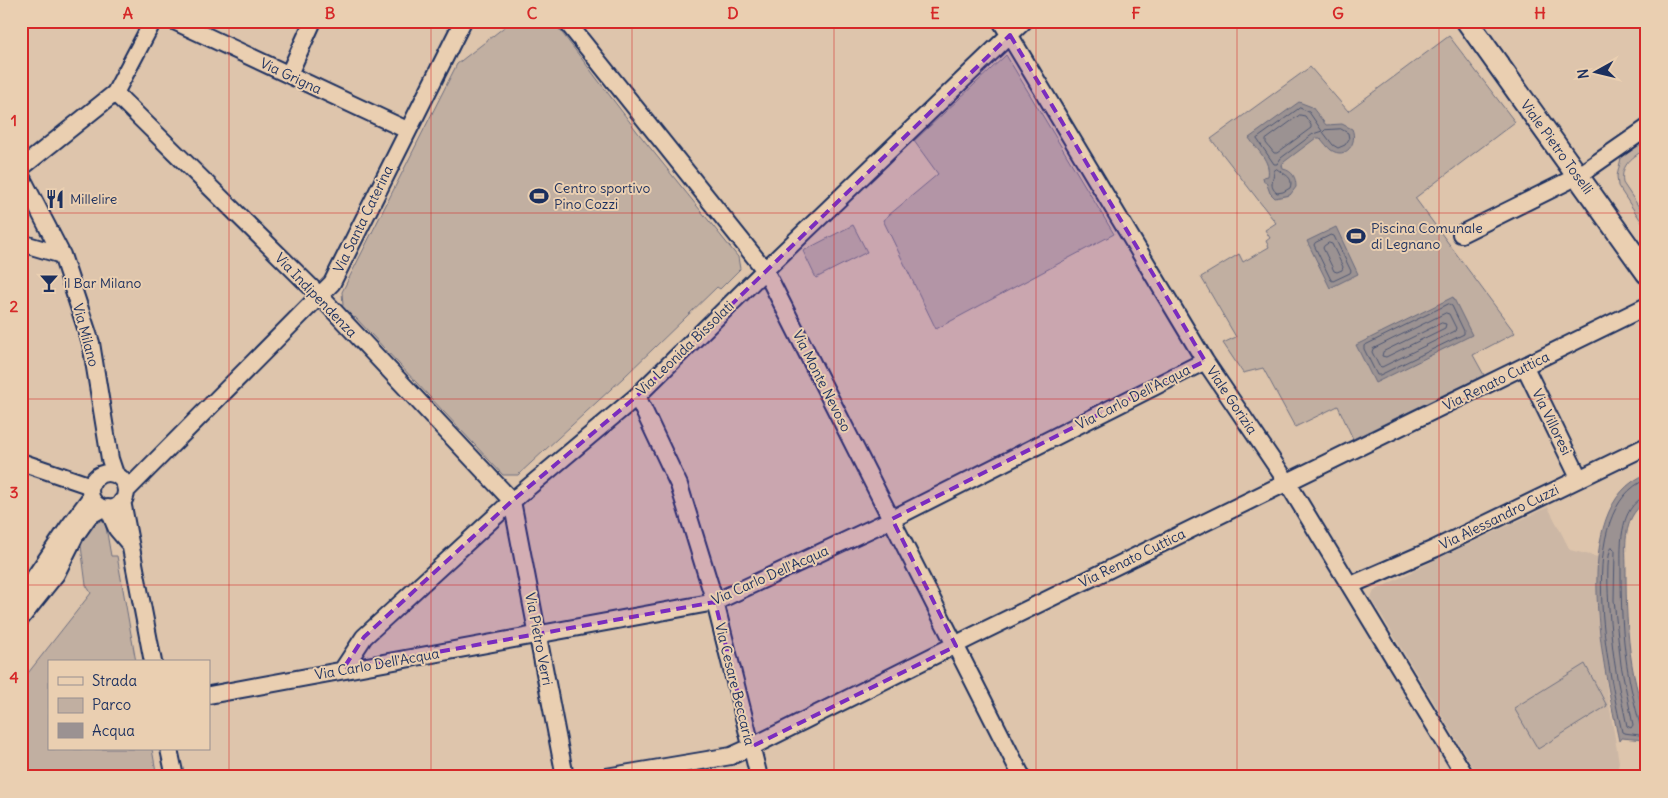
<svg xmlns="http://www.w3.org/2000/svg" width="1668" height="798" viewBox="0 0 1668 798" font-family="Delius,sans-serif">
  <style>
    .built { fill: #ccb7a5 }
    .green { fill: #c1afa1; stroke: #6e6f80 }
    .water { fill: #9b9292; stroke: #686a7d }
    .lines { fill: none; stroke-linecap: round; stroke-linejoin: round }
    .shore { stroke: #4e5773; stroke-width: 1 }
    .minor-casing { stroke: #1b2f5e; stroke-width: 20 }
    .major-casing { stroke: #1b2f5e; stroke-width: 25 }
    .minor { stroke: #eacfb1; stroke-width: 16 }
    .major { stroke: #eacfb1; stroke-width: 21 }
    .marked { fill: #7b2cbf; fill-opacity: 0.2; stroke: #7b2cbf; stroke-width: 4; stroke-dasharray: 10 6; stroke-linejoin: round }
    .grid { fill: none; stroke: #d62828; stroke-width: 1; stroke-opacity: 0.55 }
    .labels { text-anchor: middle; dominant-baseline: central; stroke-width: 4; stroke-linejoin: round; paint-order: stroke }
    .street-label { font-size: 14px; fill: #1b2f5e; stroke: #eacfb1 }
    .poi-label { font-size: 14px; fill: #1b2f5e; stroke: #eacfb1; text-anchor: start }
    .neatline { fill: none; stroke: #d62828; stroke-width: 2 }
    .grid-label { font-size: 16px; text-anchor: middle; font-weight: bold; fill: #d62828 }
  </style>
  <rect width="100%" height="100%" fill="#dec5ac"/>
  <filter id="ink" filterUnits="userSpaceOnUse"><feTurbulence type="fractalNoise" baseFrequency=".02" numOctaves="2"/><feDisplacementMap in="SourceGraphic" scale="10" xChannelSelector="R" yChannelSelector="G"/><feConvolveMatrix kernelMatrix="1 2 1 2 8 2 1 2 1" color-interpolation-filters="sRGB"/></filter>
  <g filter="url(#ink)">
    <path class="built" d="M 1548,507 L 1570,550 L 1598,557 L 1596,580 L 1597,613 L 1608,697 L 1619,762 L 1616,777 L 1479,777 L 1371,598 L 1374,591 L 1439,558 Z"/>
    <path class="green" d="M 512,21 L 553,21 L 639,134 L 738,257 L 740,269 L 720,289 L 717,287 L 624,377 L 518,475 L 503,475 L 355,317 L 352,320 L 341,308 L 343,305 L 342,292 L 457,64 Z
      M 1449,36 L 1515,122 L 1415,198 L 1515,333 L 1473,355 L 1484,375 L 1353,439 L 1338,406 L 1295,427 L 1263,368 L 1243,373 L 1223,343 L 1236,337 L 1201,277 L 1239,254 L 1243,262 L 1269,247 L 1266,241 L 1270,238 L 1265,230 L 1276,223 L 1211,139 L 1310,67 L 1348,111 Z
      M 1006,55 L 1114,234 L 936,329 L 883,220 L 938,174 L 914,141 Z
      M 1647,139 L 1647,148 C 1633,157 1620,164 1623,183 L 1647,219 L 1647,230 L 1618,186 L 1617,176 L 1621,158 Z
      M 853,225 L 867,252 L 816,278 L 803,251 Z
      M 104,516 L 111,556 L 117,556 L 136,662 L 49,662 L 49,749 L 152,749 L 157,777 L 21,777 L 21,682 L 91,593 L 86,585 L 80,538 L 94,517 Z
      M 1585,664 L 1607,706 L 1538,749 L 1514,708 Z"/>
    <path class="water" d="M 1299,102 L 1312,107 L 1326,125 L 1342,124 L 1352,129 C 1358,143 1346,160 1331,150 C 1327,147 1324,142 1320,138 L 1316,138 L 1284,162 L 1282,165 L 1283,169 C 1293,171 1296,178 1296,187 L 1290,195 L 1275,198 L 1270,193 L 1266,182 L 1264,182 L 1263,177 L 1268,176 C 1271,161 1257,150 1249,138 Z
      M 1336,227 L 1358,274 L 1330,288 L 1307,241 Z
      M 1453,297 L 1472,335 L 1375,383 L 1356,345 Z
      M 1647,474 L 1647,501 C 1638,507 1632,514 1629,524 C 1624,539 1626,555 1626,570 C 1626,602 1627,634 1632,665 C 1636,691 1647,717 1647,744 L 1645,744 L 1645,740 L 1621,738 L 1619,741 C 1606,677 1564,505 1647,474 Z"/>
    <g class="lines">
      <path class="shore" d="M 1300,108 L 1309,112 L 1322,131 L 1313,134 L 1281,158 L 1277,164 L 1274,164 L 1257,139 Z
        M 1300,115 L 1305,116 L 1311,125 L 1311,128 L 1277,153 L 1274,153 L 1266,143 L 1266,140 Z
        M 1341,129 L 1348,133 L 1349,139 L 1345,145 L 1338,148 L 1333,145 L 1323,132 L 1325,130 Z
        M 1277,169 C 1284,175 1294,176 1290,188 L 1283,192 L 1277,193 C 1268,186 1274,180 1274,171 Z
        M 1331,235 L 1334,236 L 1351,271 L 1350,273 L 1333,281 L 1331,280 L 1314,245 L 1315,243 Z
        M 1329,243 L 1332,244 L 1343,267 L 1342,270 L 1337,272 L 1334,271 L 1323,248 L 1324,246 Z
        M 1449,304 L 1452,306 L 1464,331 L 1464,334 L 1380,375 L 1377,375 L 1364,349 L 1364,346 Z
        M 1446,313 L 1449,314 L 1456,328 L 1455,331 L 1382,367 L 1379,366 L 1372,352 L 1373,349 Z
        M 1442,323 L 1446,324 L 1445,328 L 1386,357 L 1382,356 L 1383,352 Z
        M 1647,479 C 1572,509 1609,672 1622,732 L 1624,733 L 1647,736
        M 1647,497 C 1635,498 1626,514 1624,525 C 1620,540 1621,555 1621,570 C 1621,602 1622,634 1627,666 C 1630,686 1635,706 1640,725 L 1642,729 L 1647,729
        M 1612,547 L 1615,550 L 1614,600 L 1621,665 L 1633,725 L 1631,728 L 1627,726 C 1623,706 1618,686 1615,665 C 1612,647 1602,557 1612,547 Z"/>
      <g class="minor-casing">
        <path id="minor" d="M 174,21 L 407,130
          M 566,21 L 765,270 L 1022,777
          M 1001,21 L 1205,361 L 1287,482 L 1466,777
          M 289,74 L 313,21
          M 115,93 L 319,295 L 512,501 L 565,777
          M 21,168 L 115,93 L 153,21
          M 21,176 L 62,255 L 91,343 L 110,459 L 115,474
          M 1461,234 L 1578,176 L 1647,128
          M 21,243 L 62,255
          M 1525,367 L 1579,478
          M 637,396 L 679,485 L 715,602 L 759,777
          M 21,462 L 91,486
          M90 491a18 18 0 1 1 36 0a18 18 0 1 1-36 0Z
          M 126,491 L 332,283 L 463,21
          M 122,501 L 153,662
          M 108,508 L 117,529 L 128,542
          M 1351,585 L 1434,549 L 1647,446
          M 21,597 L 68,528 L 91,497
          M 21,618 L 56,574 L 75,536 L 89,516 L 103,508
          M 343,669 L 364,637 L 512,501 L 637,396 L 765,270 L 1024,21
          M 209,695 L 715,602 L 892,519 L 1205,361
          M 169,749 L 175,777
          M 606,777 L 731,756 L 751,747 L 971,637 L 1647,306"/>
      </g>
      <g class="major-casing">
        <path id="major" d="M 1467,21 L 1647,273"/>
      </g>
      <use href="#minor" class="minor"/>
      <use href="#major" class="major"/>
    </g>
  </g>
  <path class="marked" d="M 1010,35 L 1205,361 L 892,519 L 956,646 L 751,747 L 715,602 L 343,669 L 364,637 L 512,501 L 637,396 Z"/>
  <path class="grid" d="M 229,21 L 229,777M 431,21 L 431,777M 632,21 L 632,777M 834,21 L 834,777M 1036,21 L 1036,777M 1237,21 L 1237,777M 1439,21 L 1439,777M 21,213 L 1647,213M 21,399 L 1647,399M 21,585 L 1647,585"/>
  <defs>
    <g id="stadium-bare" transform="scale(1.5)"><path d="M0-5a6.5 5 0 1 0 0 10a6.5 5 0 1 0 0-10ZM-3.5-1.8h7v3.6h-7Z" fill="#1b2f5e" stroke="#eacfb1" stroke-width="2.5" paint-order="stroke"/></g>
    <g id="restaurant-bare" transform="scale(1.5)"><path d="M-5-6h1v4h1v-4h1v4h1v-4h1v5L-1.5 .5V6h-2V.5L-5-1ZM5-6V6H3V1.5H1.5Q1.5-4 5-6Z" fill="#1b2f5e" stroke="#eacfb1" stroke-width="2.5" paint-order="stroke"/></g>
    <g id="bar-bare" transform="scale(1.5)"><path d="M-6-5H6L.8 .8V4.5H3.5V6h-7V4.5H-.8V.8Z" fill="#1b2f5e" stroke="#eacfb1" stroke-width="2.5" paint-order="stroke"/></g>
  </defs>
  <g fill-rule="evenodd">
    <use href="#stadium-bare" x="539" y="196"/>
    <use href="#restaurant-bare" x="55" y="199"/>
    <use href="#stadium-bare" x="1356" y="236"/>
    <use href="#bar-bare" x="49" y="283"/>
  </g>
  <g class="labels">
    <g class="street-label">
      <text transform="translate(291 76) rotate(25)">Via Grigna</text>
      <text transform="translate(1557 147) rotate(54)">Viale Pietro Toselli</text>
      <text transform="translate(363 219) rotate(-64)">Via Santa Caterina</text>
      <text transform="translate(316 295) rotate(46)">Via Indipendenza</text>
      <text transform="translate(86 335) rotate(75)">Via Milano</text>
      <text transform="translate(685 348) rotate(-44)">Via Leonida Bissolati</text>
      <text transform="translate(822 381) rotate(63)">Via Monte Nevoso</text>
      <text transform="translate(1496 381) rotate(-26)">Via Renato Cuttica</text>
      <text transform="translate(1133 397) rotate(-27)">Via Carlo Dell'Acqua</text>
      <text transform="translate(1232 400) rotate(56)">Viale Gorizia</text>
      <text transform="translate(1552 422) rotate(64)">Via Villoresi</text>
      <text transform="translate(1499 517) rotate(-26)">Via Alessandro Cuzzi</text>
      <text transform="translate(1132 558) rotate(-26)">Via Renato Cuttica</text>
      <text transform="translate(770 575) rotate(-24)">Via Carlo Dell'Acqua</text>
      <text transform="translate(539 639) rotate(79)">Via Pietro Verri</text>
      <text transform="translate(377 664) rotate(-10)">Via Carlo Dell'Acqua</text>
      <text transform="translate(735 684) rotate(76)">Via Cesare Beccaria</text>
    </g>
    <g class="poi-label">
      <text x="554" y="188">Centro sportivo<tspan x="554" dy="16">Pino Cozzi</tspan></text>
      <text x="70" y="199">Millelire</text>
      <text x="1371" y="228">Piscina Comunale<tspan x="1371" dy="16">di Legnano</tspan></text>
      <text x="64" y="283">il Bar Milano</text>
    </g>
  </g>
  <rect width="1668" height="798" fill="none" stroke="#eacfb1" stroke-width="55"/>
  <rect x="48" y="660" width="162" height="90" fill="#eacfb1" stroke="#978f90"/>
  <rect x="58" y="677" width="25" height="8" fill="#eacfb1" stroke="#978f90"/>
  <text x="92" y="686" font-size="15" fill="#1b2f5e">Strada</text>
  <rect x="58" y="698" width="25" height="15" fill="#c1afa1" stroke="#978f90"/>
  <text x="92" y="710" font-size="15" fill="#1b2f5e">Parco</text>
  <rect x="58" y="723" width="25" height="15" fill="#9b9292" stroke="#978f90"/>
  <text x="92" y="736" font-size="15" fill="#1b2f5e">Acqua</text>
  <g transform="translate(1596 72) rotate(262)" stroke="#eacfb1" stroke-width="4" paint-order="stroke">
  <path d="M0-4L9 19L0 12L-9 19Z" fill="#1b2f5e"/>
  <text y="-8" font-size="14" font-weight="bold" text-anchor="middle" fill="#1b2f5e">N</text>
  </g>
  <rect x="28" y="28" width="1612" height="742" class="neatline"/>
  <g class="grid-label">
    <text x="128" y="19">A</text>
    <text x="330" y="19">B</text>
    <text x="532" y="19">C</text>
    <text x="733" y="19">D</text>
    <text x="935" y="19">E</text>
    <text x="1136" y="19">F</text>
    <text x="1338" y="19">G</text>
    <text x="1540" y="19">H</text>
    <text x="14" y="126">1</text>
    <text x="14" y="312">2</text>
    <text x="14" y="498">3</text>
    <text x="14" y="683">4</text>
  </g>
</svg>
